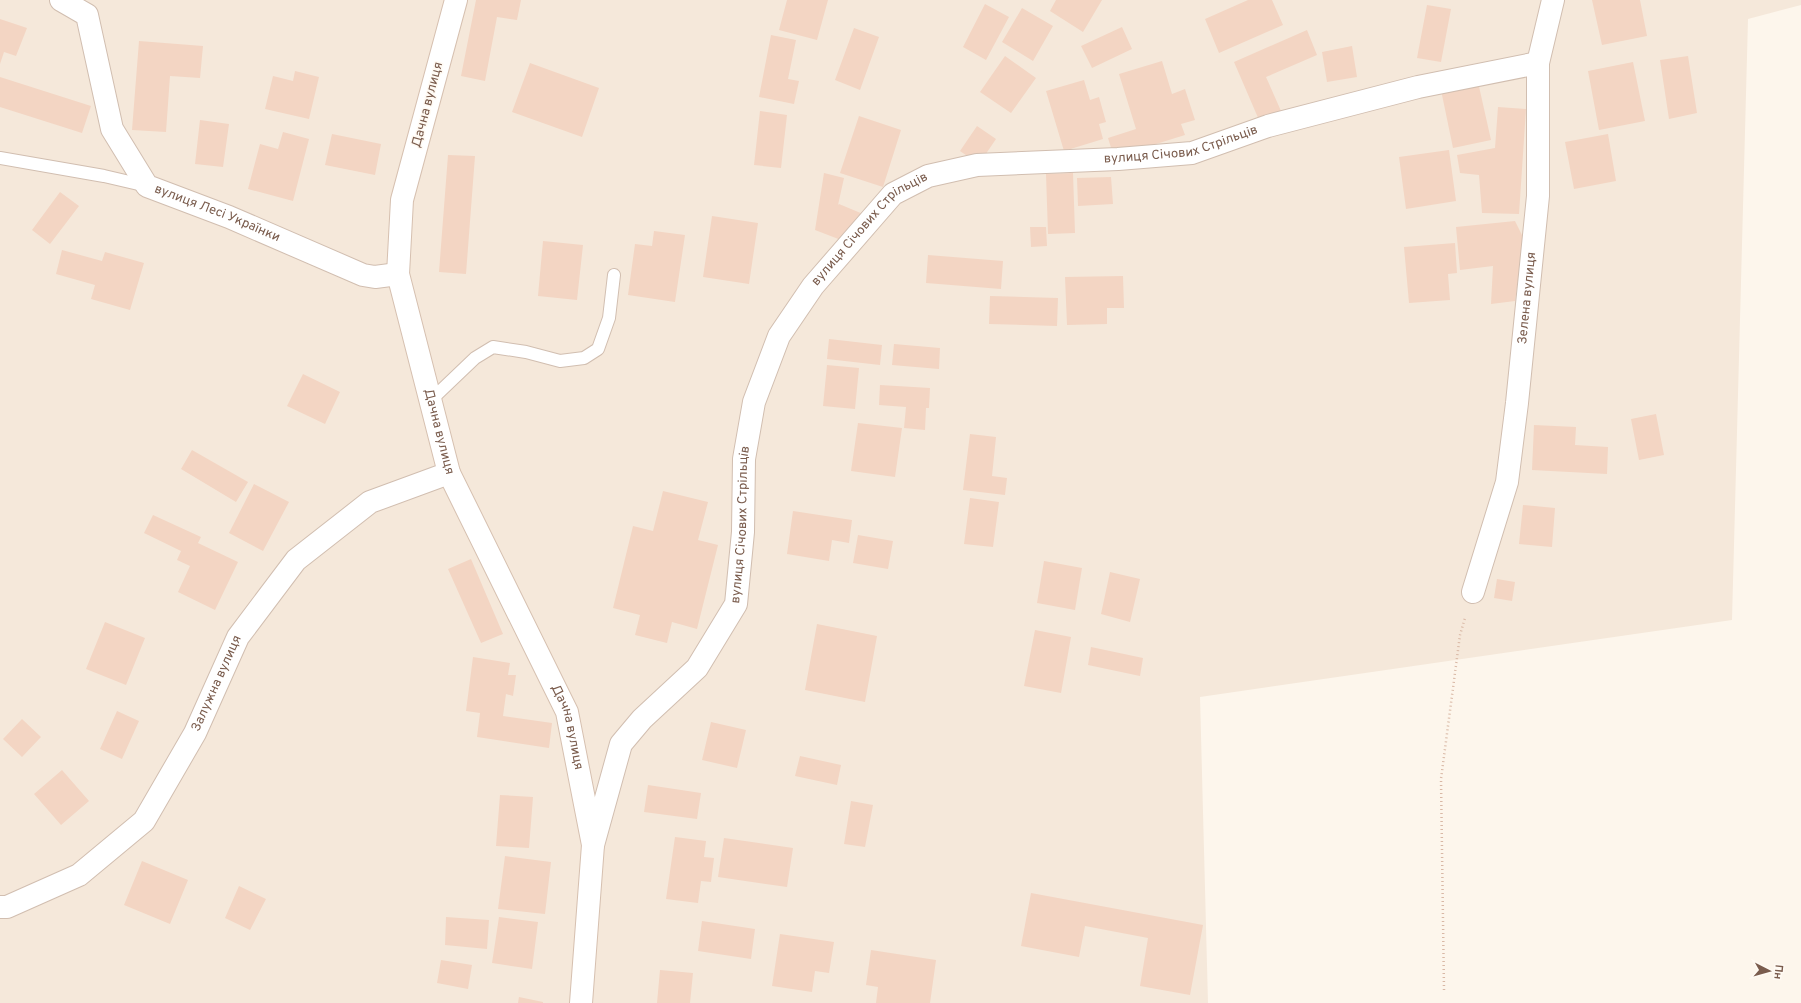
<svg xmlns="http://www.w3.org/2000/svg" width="1801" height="1003" viewBox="0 0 1801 1003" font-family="Overpass,sans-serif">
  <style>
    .residential { fill: #f5e8da }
    .building { fill: #f3d5c3 }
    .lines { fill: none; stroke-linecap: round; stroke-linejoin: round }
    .lane-casing { stroke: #d1beb0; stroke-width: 14 }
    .street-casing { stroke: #d1beb0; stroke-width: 24 }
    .secondary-casing { stroke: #d6c0b0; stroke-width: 24 }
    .path { stroke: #d9b8a5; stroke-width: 2.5; stroke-dasharray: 1 3; stroke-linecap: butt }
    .lane { stroke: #fff; stroke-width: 12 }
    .street { stroke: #fff; stroke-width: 22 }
    .secondary { stroke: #fff; stroke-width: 22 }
    .labels { text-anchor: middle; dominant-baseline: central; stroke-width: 3; stroke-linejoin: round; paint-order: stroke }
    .street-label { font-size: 13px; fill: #7a5c4d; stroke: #fffaf3 }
  </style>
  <rect width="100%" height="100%" fill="#fdf6ec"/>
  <path class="residential" d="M 0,0 L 1801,0 L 1801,5 L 1748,19 L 1732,620 L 1200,697 L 1208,1003 L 0,1003 Z"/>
  <path class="building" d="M 476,0 L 521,0 L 517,20 L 497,17 L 485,81 L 461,76 Z
    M 787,0 L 828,0 L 817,40 L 779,30 Z
    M 1056,0 L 1102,0 L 1083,32 L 1050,11 Z
    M 1248,0 L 1272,0 L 1283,25 L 1219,53 L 1205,19 Z
    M 1592,0 L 1640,0 L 1647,36 L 1602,45 Z
    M 985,4 L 1009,17 L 986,60 L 963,47 Z
    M 1427,5 L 1451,9 L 1441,62 L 1417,58 Z
    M 1022,8 L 1053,26 L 1033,61 L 1002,42 Z
    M 0,19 L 27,28 L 16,56 L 4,52 L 0,64 Z
    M 1122,27 L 1132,49 L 1092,68 L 1081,46 Z
    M 854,28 L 879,37 L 860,90 L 835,80 Z
    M 1307,30 L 1317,55 L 1266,77 L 1281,111 L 1259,120 L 1234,62 Z
    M 771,35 L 796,40 L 788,79 L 799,81 L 794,104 L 759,97 Z
    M 139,41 L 203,46 L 200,78 L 170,76 L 166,132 L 132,130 Z
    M 1352,46 L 1357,77 L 1327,82 L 1322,52 Z
    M 1005,56 L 1036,78 L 1011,113 L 980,92 Z
    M 1688,56 L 1697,113 L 1669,119 L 1660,60 Z
    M 1162,61 L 1172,94 L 1185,89 L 1195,120 L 1181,124 L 1185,135 L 1114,157 L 1108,138 L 1136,129 L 1119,74 Z
    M 1633,62 L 1645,121 L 1599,130 L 1588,71 Z
    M 530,63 L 599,88 L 582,137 L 512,112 Z
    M 295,71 L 319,77 L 309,119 L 265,109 L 273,76 L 293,81 Z
    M 0,77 L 91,106 L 82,133 L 0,107 Z
    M 1084,80 L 1090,100 L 1099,97 L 1106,122 L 1099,124 L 1103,139 L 1064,151 L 1046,91 Z
    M 1478,82 L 1491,140 L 1453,148 L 1441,90 Z
    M 1498,107 L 1526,109 L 1519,214 L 1482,213 L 1479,175 L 1460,173 L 1457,155 L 1495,148 Z
    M 760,111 L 787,115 L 781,168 L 754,165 Z
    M 859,116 L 901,130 L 883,187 L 840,173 Z
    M 200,120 L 229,124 L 223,167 L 195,164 Z
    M 977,126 L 996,139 L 979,164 L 960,151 Z
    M 283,132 L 309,139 L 293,201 L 248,189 L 260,144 L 278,149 Z
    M 332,134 L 381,144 L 375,175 L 325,165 Z
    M 1608,134 L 1616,181 L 1574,189 L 1565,142 Z
    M 1449,150 L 1456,201 L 1406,209 L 1399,157 Z
    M 448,155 L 475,156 L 466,274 L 439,272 Z
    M 824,173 L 844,178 L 838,205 L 839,204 L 863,214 L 841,240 L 815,230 Z
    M 1073,173 L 1075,233 L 1048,234 L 1046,174 Z
    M 1111,177 L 1113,204 L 1078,206 L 1077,178 Z
    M 60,192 L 79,206 L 50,244 L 32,230 Z
    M 712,216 L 758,223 L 749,284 L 703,277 Z
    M 1515,221 L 1524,239 L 1515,301 L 1491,304 L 1493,266 L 1460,270 L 1456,227 Z
    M 1030,227 L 1046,227 L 1047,246 L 1031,247 Z
    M 654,231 L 685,235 L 675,302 L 628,295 L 635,244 L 652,246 Z
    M 543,241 L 583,245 L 577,300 L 538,296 Z
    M 1455,243 L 1457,273 L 1448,274 L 1450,300 L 1409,303 L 1404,247 Z
    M 62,250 L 102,261 L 105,252 L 144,263 L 130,310 L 91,299 L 95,285 L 56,274 Z
    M 928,255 L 1003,261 L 1001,289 L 926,283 Z
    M 1123,276 L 1124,308 L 1107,308 L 1107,324 L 1067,325 L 1065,277 Z
    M 990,296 L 1058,298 L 1057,326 L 989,324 Z
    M 829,339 L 882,345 L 880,365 L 827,359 Z
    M 894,344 L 940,348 L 939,369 L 892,365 Z
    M 827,365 L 859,368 L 855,409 L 823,406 Z
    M 303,374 L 340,392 L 325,424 L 287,406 Z
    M 880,385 L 930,388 L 929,408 L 926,408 L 925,430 L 904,428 L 906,407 L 879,405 Z
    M 1656,414 L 1664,455 L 1639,460 L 1631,419 Z
    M 858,423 L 902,428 L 895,477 L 851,471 Z
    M 1534,425 L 1576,427 L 1575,445 L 1608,447 L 1607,474 L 1532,470 Z
    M 970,434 L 996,437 L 992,476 L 1007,478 L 1005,495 L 963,490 Z
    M 192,450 L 248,482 L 236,502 L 181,469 Z
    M 254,484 L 289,502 L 263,551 L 229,533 Z
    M 663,491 L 708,502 L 698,540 L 718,545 L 697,629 L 672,622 L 667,643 L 635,635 L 640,615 L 613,608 L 633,526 L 653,531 Z
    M 970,498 L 999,502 L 993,547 L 964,544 Z
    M 1523,505 L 1555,508 L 1552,547 L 1519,544 Z
    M 793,511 L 852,520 L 849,543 L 832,540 L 829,561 L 787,554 Z
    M 153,515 L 201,537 L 198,543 L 238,562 L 215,610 L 178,592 L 190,566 L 177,560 L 181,551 L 144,533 Z
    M 858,535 L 893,541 L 888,569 L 853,563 Z
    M 471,559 L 503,634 L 481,643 L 448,569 Z
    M 1044,561 L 1082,568 L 1075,610 L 1037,603 Z
    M 1110,572 L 1140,579 L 1130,622 L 1101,614 Z
    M 1497,579 L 1515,582 L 1512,601 L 1494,598 Z
    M 105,622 L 145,638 L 126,685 L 86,669 Z
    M 817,624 L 877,636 L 865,702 L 805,690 Z
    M 1035,630 L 1071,637 L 1061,693 L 1024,686 Z
    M 1091,647 L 1143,658 L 1140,676 L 1088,665 Z
    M 473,657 L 510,663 L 508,675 L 516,675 L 513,696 L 506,694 L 503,716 L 552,723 L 549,748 L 477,737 L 480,713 L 466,711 Z
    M 117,711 L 139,721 L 122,759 L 100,749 Z
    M 22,719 L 41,737 L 22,757 L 3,739 Z
    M 711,722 L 746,730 L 737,768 L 702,760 Z
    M 800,756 L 841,765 L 837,785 L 795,776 Z
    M 62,770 L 89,801 L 61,825 L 34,794 Z
    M 648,785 L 701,793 L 697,819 L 644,812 Z
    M 500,795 L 533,797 L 529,848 L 496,846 Z
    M 851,801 L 873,805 L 865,847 L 844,844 Z
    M 675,837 L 706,841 L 704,857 L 714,858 L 711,882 L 701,881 L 698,903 L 666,899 Z
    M 724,838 L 793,848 L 787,887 L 718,877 Z
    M 505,856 L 551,862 L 545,914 L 498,909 Z
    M 142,861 L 188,880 L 170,924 L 124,905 Z
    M 239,886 L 266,899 L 250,930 L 225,918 Z
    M 1031,893 L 1203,925 L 1190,995 L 1140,986 L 1148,938 L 1085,926 L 1079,957 L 1021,946 Z
    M 446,917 L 489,920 L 487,949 L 445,945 Z
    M 499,917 L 538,922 L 532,969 L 492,963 Z
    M 702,921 L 755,929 L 751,959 L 698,951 Z
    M 780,934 L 834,942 L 829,973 L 815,971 L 812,992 L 772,986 Z
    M 871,950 L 936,960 L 930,1003 L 876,1003 L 878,987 L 866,985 Z
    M 441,960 L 472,965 L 468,989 L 437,983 Z
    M 660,970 L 693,973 L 690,1003 L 657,1003 Z
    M 519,997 L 543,1002 L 543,1003 L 518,1003 Z"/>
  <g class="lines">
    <g class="lane-casing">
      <path id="lane" d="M 0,158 L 104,176 L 147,186
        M 431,400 L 475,358 L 493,347 L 526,352 L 560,361 L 584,358 L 598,349 L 609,318 L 614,275"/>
    </g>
    <g class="street-casing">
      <g id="street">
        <path id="s1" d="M 61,0 L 87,15 L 112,129 L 147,186 L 229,217 L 363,275 L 375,277 L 398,274"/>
        <path id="s2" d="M 1473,592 L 1507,482 L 1517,403 L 1538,196 L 1538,63 L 1553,0"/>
        <path id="s3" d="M 593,845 L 621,744 L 642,719 L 697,668 L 736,604 L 743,532 L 744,459 L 754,402 L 779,336 L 813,286 L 893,194 L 928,176 L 977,165 L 1118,159 L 1192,153 L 1268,126 L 1418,87 L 1538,63"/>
        <path id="s4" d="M 0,907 L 7,907 L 79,875 L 144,821 L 195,733 L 238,637 L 296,560 L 370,502 L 449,473"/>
      </g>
    </g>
    <g class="secondary-casing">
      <g id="secondary">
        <path id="s5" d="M 456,0 L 402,200 L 398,274 L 449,473 L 567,712 L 593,845 L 581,1003"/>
      </g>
    </g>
    <path class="path" d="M 1444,990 L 1441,779 L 1460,635 L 1465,618"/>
    <use href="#lane" class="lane"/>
    <use href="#street" class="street"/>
    <use href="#secondary" class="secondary"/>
  </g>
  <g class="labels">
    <g class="street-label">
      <text transform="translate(428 105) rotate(-75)">Дачна вулиця</text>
      <text stroke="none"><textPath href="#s3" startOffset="1039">вулиця Січових Стрільців</textPath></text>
      <text stroke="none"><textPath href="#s1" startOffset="289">вулиця Лесі Українки</textPath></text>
      <text stroke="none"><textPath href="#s3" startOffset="703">вулиця Січових Стрільців</textPath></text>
      <text stroke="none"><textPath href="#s2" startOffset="300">Зелена вулиця</textPath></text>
      <text stroke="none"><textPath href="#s5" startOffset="444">Дачна вулиця</textPath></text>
      <text stroke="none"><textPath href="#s3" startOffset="367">вулиця Січових Стрільців</textPath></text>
      <text stroke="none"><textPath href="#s4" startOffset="326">Залужна вулиця</textPath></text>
      <text stroke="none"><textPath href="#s5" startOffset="768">Дачна вулиця</textPath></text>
    </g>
  </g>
  <g transform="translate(1769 971) rotate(96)" stroke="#fffaf3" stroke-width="3" paint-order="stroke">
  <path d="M0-3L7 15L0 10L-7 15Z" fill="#7a5c4d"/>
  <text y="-6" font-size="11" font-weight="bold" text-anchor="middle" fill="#7a5c4d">Пн</text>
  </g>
</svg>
